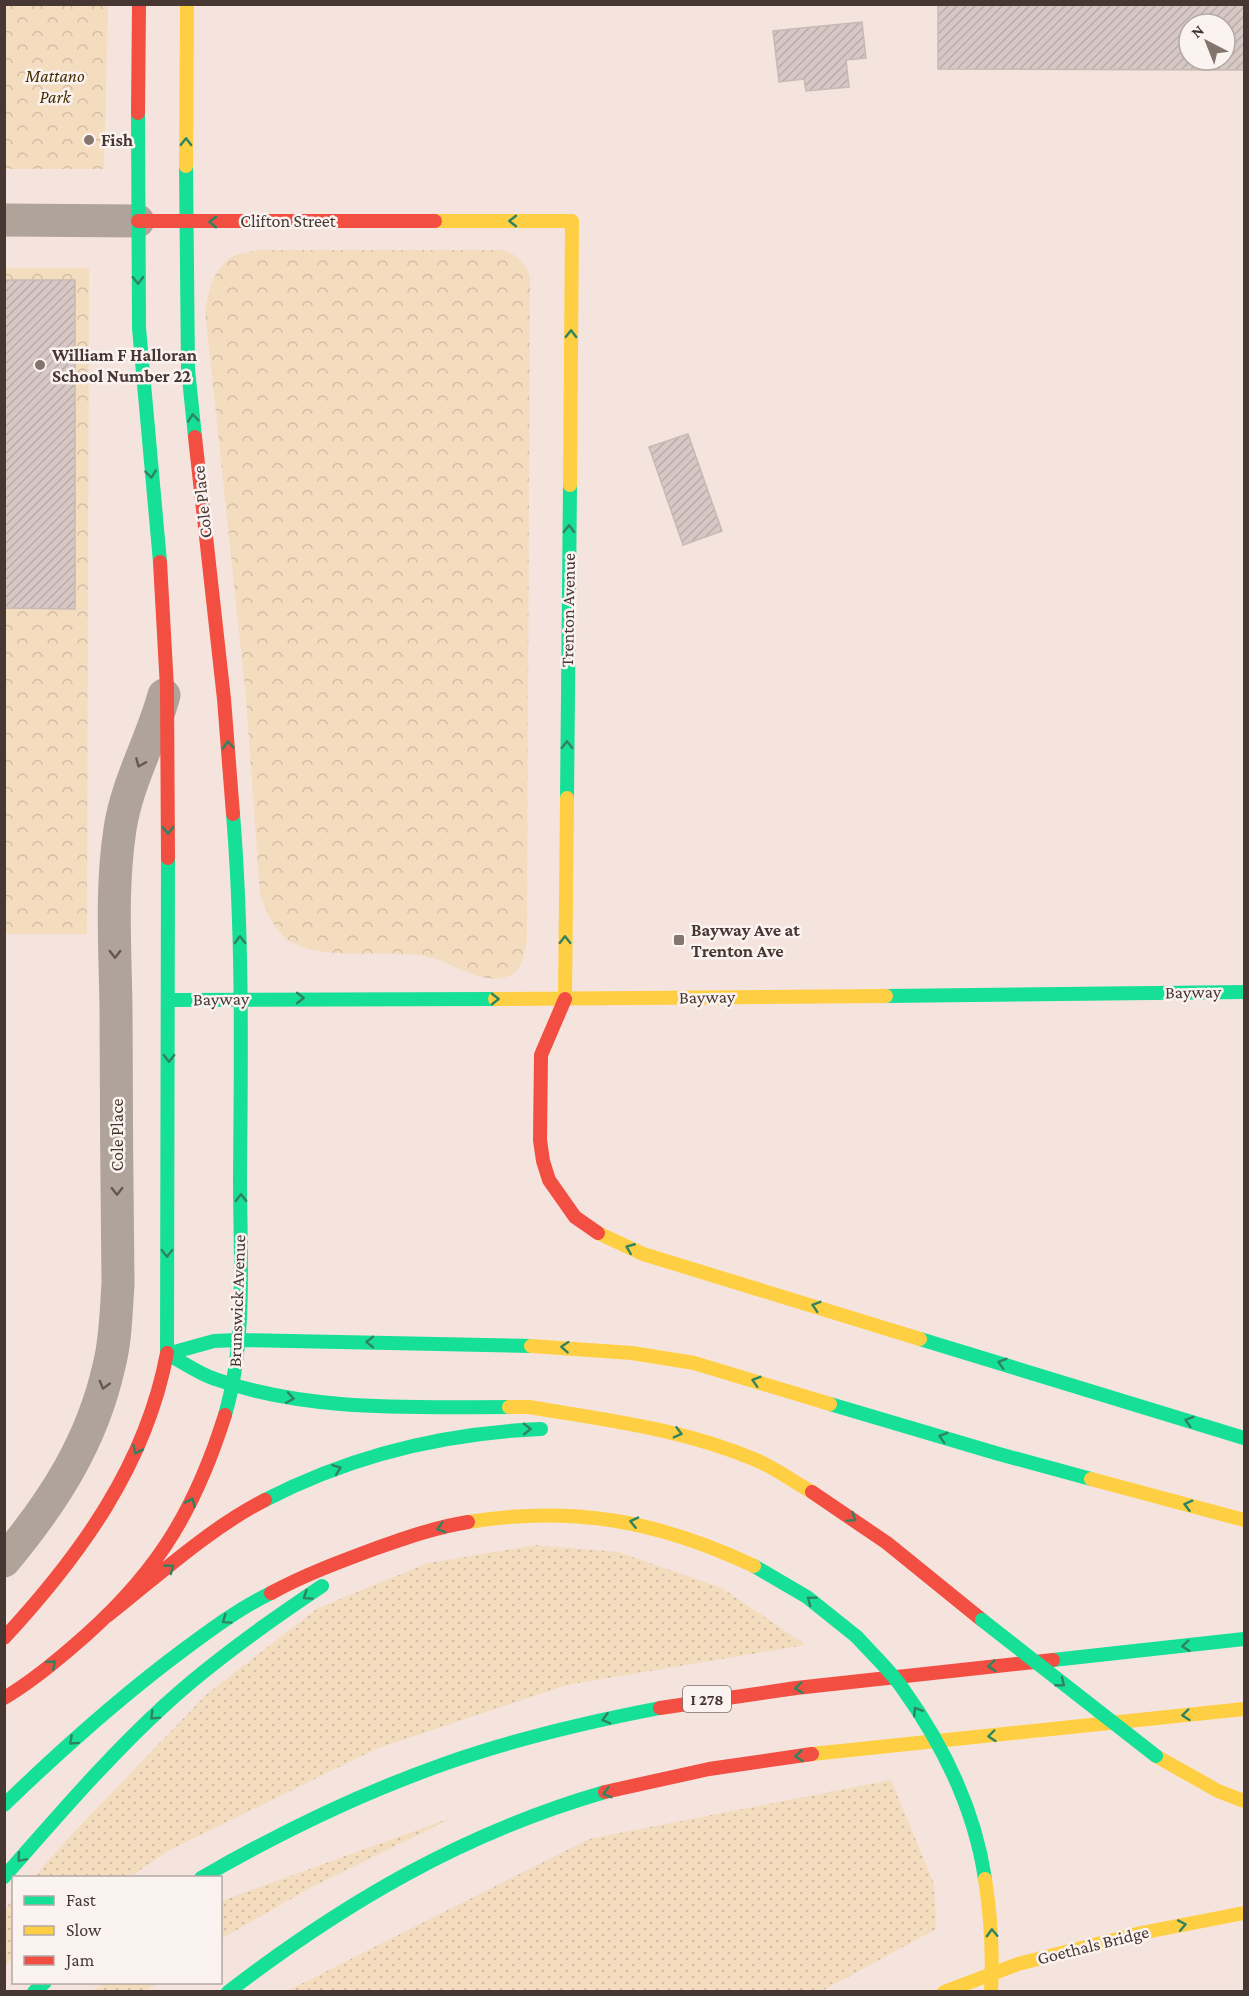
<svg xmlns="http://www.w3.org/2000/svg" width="1249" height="1996" viewBox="0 0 1249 1996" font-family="'Crimson Pro',serif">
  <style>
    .grass { fill: url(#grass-dots) }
    .park { fill: url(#park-crowns) }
    .building { fill: url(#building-hatch); stroke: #c8b9b5; stroke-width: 1.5; fill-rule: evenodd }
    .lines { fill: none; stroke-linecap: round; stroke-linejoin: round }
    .street { stroke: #b0a399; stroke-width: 33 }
    .fast { stroke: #16e098; stroke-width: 14 }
    .slow { stroke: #ffcf43; stroke-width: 14 }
    .jam { stroke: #f24e42; stroke-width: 14 }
    .fast-bridge { stroke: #16e098; stroke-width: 14 }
    .slow-bridge { stroke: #ffcf43; stroke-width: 14 }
    .oneway { stroke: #308360 }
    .oneway2 { stroke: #665751 }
    .poi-dot { fill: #83746e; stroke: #fbf3f0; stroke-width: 2 }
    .labels { text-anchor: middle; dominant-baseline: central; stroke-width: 5; stroke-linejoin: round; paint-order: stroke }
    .shield { fill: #fbf3f0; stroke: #7c6f6b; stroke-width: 1.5 }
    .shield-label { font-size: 16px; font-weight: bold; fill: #463732 }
    .park-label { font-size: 18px; font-style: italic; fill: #442e03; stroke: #fbf3f0 }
    .poi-label { font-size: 18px; font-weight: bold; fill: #463732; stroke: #fbf3f0; text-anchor: start }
    .street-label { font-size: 18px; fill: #463732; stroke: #fbf3f0 }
  </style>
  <defs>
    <pattern id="grass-dots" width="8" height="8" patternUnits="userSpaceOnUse" patternTransform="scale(1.5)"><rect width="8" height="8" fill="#f4dcbf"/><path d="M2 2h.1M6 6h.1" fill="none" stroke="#d3bda5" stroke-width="1.8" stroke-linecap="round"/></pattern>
    <pattern id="park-crowns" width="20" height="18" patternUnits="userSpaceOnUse" patternTransform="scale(1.5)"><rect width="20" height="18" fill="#f4dcbf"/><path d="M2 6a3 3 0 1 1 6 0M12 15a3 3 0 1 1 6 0" fill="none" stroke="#d3bda5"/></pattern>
    <pattern id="building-hatch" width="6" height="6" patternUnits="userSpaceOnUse" patternTransform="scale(1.5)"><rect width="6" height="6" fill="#d7c8c5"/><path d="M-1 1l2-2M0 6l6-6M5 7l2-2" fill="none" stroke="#baacaa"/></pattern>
  </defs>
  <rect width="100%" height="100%" fill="#f5e4de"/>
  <path class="grass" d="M 536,1545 L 618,1552 L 722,1588 L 806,1645 L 567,1685 L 376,1749 L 168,1851 L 130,1877 L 33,1878 L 72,1834 L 207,1694 L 318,1608 L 428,1563 Z
    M 891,1780 L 934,1884 L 936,1929 L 822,1991 L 287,1991 L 589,1839 Z
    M 456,1816 L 310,1888 L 221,1939 L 221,1901 Z
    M 13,1899 L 13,1958 L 5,1965 L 5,1909 Z
    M 105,1983 L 105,1982 L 157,1983 L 147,1991 L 92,1991 Z"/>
  <path class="park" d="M 4,5 L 108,5 L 104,169 L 5,169 Z
    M 259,250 L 504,250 C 518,256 526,263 530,278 L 527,940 C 524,957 522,975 502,978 C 478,983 448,960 424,956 C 384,949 326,961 293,943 C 275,933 267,913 260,895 L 246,698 L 205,310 C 209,289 214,265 236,255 C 243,252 252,252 259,250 Z
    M 4,268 L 89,268 L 87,934 L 5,934 Z"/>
  <path class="building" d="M 938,4 L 1245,4 L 1245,70 L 938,69 ZM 1189,24 L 1225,24 L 1225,60 L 1189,60 Z
    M 862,22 L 866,58 L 846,60 L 849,87 L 806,91 L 804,79 L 779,82 L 773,31 Z
    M 4,280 L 75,280 L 75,609 L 4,608 Z
    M 688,434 L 722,531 L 683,545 L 649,447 Z"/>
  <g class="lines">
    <path class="street" d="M 4,220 L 138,221
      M 4,1561 C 54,1501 92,1442 109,1366 C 116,1339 116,1311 118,1284 C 117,1191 116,1099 116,1006 C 115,948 111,887 120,829 C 127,782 152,740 164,695"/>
    <path class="fast" d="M 138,113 L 139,328 L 160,562
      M 186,166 L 188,369 L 195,437
      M 567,798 L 570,485
      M 886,996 L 1244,992
      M 169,1000 L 495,999
      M 920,1339 L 1244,1438
      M 167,1353 L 168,858
      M 167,1354 L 214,1341 L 238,1340 L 531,1346
      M 167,1354 C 183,1362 199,1374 215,1379 C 309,1412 411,1407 509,1407
      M 830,1404 L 999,1454 L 1091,1479
      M 225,1415 C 247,1340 240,1257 240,1179 C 241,1058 243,936 233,814
      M 265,1500 C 352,1455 444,1433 541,1429
      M 754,1566 L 807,1597 L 857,1637
      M 1053,1660 L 1244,1639
      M 4,1805 C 62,1749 121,1696 186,1648 C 213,1628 240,1608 271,1593
      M 4,1877 C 56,1818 108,1757 166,1704 C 214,1660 268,1622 322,1586
      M 201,1878 C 279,1833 359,1794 444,1764 C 514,1739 587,1722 660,1708
      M 34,1992 L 45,1982
      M 228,1992 C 344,1903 463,1833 605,1792"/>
    <path class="slow" d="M 186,166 L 187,4
      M 435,221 L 572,221 L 570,485
      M 495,999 L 886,996
      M 565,999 L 567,798
      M 598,1233 L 643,1254 L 920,1339
      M 531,1346 L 632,1353 L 694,1363 L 830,1404
      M 509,1407 L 529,1407 C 607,1420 683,1429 756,1460 C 775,1468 794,1482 812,1492
      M 1091,1479 L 1244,1520
      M 468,1522 C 573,1505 659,1521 754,1566
      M 812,1754 L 1244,1709
      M 1156,1756 L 1218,1791 L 1244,1801
      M 944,1992 L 1018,1964 L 1141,1933 L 1244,1913"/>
    <path class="jam" d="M 138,113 L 139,4
      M 138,221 L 435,221
      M 195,437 L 224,699 L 233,814
      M 160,562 L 167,688 L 168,858
      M 565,999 L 541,1055 L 540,1140 L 543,1161 L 549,1180 L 575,1217 L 598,1233
      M 812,1492 L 887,1543 L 982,1620
      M 271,1593 C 304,1575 339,1562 374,1549 C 405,1538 436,1527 468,1522
      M 107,1616 C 158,1576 207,1530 265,1500
      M 4,1638 C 80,1556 146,1465 167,1353
      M 4,1698 C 28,1684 49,1667 70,1649 C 152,1580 193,1517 225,1415
      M 660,1708 L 796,1688 L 1053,1660
      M 605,1792 L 709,1769 L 812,1754"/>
    <path class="fast-bridge" d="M 982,1620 L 1156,1756
      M 857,1637 C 872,1654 890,1670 903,1689 C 943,1745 975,1811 985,1879"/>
    <path class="slow-bridge" d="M 985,1879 C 991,1917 993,1954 991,1992"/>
  </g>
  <defs><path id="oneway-chevron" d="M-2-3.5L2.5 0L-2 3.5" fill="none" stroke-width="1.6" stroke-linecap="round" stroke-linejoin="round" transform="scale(1.5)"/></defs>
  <g class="oneway">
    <use href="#oneway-chevron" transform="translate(186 142) rotate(-89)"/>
    <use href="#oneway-chevron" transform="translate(513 221) rotate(180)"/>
    <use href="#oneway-chevron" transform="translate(213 222) rotate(180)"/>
    <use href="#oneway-chevron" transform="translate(138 280) rotate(89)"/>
    <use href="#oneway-chevron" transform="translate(571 334) rotate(-89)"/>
    <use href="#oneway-chevron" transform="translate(193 418) rotate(-96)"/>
    <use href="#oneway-chevron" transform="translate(151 474) rotate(84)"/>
    <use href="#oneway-chevron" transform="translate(569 529) rotate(-89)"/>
    <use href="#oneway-chevron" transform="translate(228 745) rotate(-95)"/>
    <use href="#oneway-chevron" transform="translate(567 745) rotate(-89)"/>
    <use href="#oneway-chevron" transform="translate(168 830) rotate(90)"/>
    <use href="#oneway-chevron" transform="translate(240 940) rotate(-91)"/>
    <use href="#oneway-chevron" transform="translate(565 940) rotate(-90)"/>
    <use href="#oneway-chevron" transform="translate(300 998)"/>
    <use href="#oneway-chevron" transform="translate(495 999)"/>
    <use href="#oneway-chevron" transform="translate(169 1058) rotate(90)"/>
    <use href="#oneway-chevron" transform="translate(241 1198) rotate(-90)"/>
    <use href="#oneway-chevron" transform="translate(630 1248) rotate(-158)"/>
    <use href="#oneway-chevron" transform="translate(167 1253) rotate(90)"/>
    <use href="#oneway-chevron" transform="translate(816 1306) rotate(-163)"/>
    <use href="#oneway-chevron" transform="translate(370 1342) rotate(-179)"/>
    <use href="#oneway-chevron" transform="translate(565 1347) rotate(-176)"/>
    <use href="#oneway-chevron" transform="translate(1002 1363) rotate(-163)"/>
    <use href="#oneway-chevron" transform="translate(756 1381) rotate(-163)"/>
    <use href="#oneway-chevron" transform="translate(290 1398) rotate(9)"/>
    <use href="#oneway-chevron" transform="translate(1189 1421) rotate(-163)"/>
    <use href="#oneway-chevron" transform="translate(527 1429) rotate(-1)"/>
    <use href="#oneway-chevron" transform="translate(678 1433) rotate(15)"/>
    <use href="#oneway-chevron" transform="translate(943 1437) rotate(-163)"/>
    <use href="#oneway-chevron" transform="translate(137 1450) rotate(114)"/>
    <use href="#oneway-chevron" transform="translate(337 1469) rotate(-20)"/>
    <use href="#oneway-chevron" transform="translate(191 1502) rotate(-66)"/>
    <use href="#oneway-chevron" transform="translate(1188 1505) rotate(-165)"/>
    <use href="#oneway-chevron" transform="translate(852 1518) rotate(35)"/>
    <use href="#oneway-chevron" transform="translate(634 1522) rotate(-167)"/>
    <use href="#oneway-chevron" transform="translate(441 1528) rotate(164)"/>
    <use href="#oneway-chevron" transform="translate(170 1568) rotate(-38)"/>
    <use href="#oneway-chevron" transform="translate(307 1596) rotate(146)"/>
    <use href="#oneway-chevron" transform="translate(811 1600) rotate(-143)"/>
    <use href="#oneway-chevron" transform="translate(226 1620) rotate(145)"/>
    <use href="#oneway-chevron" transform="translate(1186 1646) rotate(174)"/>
    <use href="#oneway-chevron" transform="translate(52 1664) rotate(-41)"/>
    <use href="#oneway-chevron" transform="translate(992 1666) rotate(174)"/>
    <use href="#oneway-chevron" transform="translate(1061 1683) rotate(39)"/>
    <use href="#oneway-chevron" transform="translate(799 1688) rotate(173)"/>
    <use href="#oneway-chevron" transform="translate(917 1711) rotate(-122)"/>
    <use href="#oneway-chevron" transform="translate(1186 1715) rotate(174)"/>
    <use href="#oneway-chevron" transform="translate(154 1716) rotate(135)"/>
    <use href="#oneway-chevron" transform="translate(606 1719) rotate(166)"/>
    <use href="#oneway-chevron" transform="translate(992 1736) rotate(174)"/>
    <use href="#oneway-chevron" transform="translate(73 1741) rotate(138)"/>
    <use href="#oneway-chevron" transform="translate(799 1756) rotate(174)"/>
    <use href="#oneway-chevron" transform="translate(607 1793) rotate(164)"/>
    <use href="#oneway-chevron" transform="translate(21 1858) rotate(131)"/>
    <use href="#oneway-chevron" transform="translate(1182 1925) rotate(-11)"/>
    <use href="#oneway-chevron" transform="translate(992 1933) rotate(-92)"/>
  </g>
  <g class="oneway2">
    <use href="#oneway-chevron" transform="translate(140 763) rotate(113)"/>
    <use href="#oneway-chevron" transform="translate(115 954) rotate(90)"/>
    <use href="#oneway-chevron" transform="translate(117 1191) rotate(90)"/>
    <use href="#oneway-chevron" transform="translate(104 1385) rotate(105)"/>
  </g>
  <g class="poi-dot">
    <circle cx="89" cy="140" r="6"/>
    <circle cx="40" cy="365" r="6"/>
    <rect x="673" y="934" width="12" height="12" rx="3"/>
  </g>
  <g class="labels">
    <rect class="shield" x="683" y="1686" width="48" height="26" rx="4.5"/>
    <g class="shield-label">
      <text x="707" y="1699">I 278</text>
    </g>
    <g class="park-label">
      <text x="55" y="76">Mattano<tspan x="55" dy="21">Park</tspan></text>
    </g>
    <g class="poi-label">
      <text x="101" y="140">Fish</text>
      <text x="52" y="355">William F Halloran<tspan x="52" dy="21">School Number 22</tspan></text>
      <text x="691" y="930">Bayway Ave at<tspan x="691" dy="21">Trenton Ave</tspan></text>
    </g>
    <g class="street-label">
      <text x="288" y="221">Clifton Street</text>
      <text transform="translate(202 502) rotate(-96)">Cole Place</text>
      <text transform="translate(568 610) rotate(-89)">Trenton Avenue</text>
      <text transform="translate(1193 992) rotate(-1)">Bayway</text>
      <text transform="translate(707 997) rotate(-1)">Bayway</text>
      <text transform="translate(221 999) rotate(-1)">Bayway</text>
      <text transform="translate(117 1135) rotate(-90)">Cole Place</text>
      <text transform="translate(237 1301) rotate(-88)">Brunswick Avenue</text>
      <text transform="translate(1093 1945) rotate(-14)">Goethals Bridge</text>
    </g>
  </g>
  <rect width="1249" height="1996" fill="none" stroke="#463732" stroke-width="12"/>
  <rect x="12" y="1876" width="210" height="108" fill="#fbf3f0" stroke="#b3a8a4" stroke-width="1.5"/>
  <rect x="24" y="1896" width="30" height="9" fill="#16e098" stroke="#b3a8a4" stroke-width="1.5"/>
  <text x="66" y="1906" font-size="18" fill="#463732">Fast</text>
  <rect x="24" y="1926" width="30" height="9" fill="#ffcf43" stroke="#b3a8a4" stroke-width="1.5"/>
  <text x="66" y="1936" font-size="18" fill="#463732">Slow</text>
  <rect x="24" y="1956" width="30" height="9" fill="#f24e42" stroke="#b3a8a4" stroke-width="1.5"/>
  <text x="66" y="1966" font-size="18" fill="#463732">Jam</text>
  <g transform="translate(1207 42) rotate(318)"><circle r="28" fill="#fbf3f0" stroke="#b3a8a4" stroke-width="1.5"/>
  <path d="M0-4.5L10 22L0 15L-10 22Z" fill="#83746e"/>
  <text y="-9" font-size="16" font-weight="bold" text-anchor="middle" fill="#463732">N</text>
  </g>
</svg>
